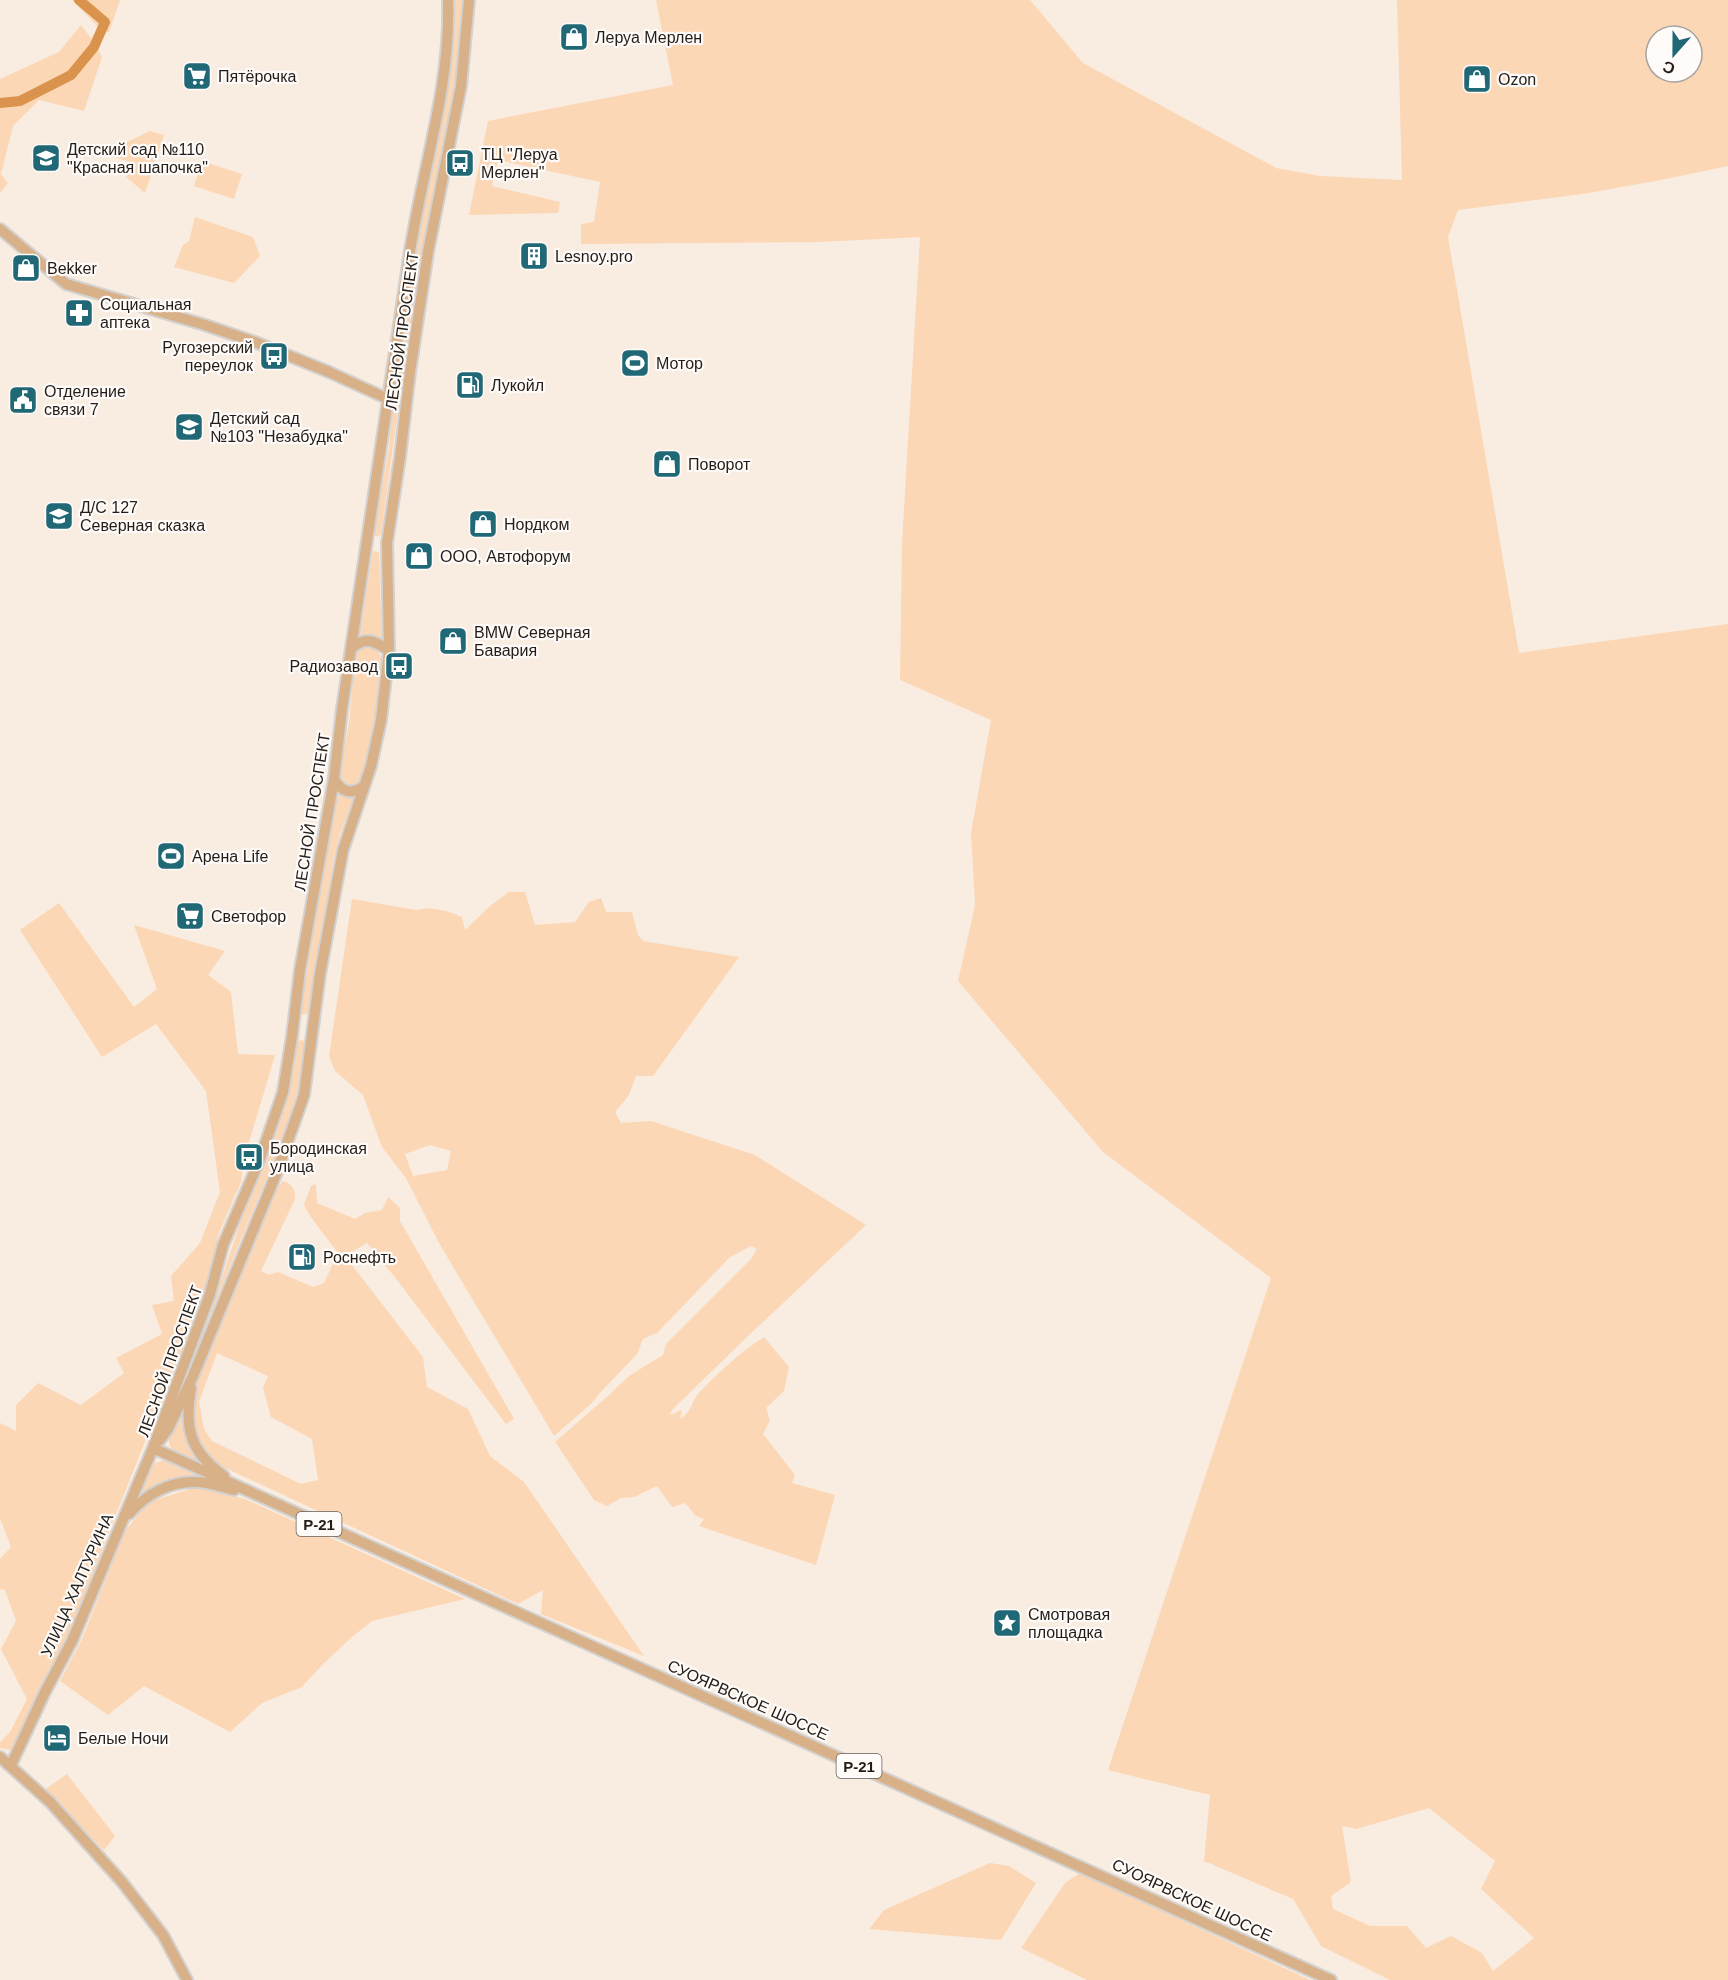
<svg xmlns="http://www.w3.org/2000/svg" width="1728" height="1980" viewBox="0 0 1728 1980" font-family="Helvetica,sans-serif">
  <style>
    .green { fill: #fcd7b6; fill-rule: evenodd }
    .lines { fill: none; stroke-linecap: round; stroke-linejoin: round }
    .river { stroke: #d9934d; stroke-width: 10 }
    .major-casing { stroke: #d3d2d1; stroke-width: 14 }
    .major { stroke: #d8b189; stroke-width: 10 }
    .labels { text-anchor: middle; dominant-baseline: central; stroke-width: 4.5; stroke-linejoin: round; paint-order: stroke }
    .shield { fill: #fefbf9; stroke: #64605c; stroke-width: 1.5 }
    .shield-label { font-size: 15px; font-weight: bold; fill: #221d19 }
    .poi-label { font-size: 16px; fill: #221d19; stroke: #fefbf9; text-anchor: start }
    .street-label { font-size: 16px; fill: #221d19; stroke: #fefbf9 }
  </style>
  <rect width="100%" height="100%" fill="#f9ece0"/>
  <path class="green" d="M 72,0 L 120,0 L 109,32 L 104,33 Z
    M 455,0 L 461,0 L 463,3 L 462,30 L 454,94 L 426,230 L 416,309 L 412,306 L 408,307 L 426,193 L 448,90 L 455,29 Z
    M 656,0 L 1030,0 L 1083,63 L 1276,168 L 1320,176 L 1402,180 L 1397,0 L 1728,0 L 1728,166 L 1656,181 L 1582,194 L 1458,210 L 1448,237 L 1519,653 L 1728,624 L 1728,1980 L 1390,1980 L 1321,1946 L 1293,1899 L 1204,1861 L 1210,1795 L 1108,1770 L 1271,1278 L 1103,1152 L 958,981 L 975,905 L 971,833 L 991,720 L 900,680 L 902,543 L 920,237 L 819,242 L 581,244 L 581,224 L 594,222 L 600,182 L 498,160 L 492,186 L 560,202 L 558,213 L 469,215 L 488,121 L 673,85 ZM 1656,36 L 1692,36 L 1692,72 L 1656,72 ZM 1429,1808 L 1495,1861 L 1481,1889 L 1534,1938 L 1493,1971 L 1482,1953 L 1451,1936 L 1426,1948 L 1407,1926 L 1370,1926 L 1333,1909 L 1331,1896 L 1351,1882 L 1342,1826 L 1356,1829 Z
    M 81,25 L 95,43 L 102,57 L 84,111 L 39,100 L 13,126 L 1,174 L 8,183 L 0,193 L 0,79 L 59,52 Z
    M 150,131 L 164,135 L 145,193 L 126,177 L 130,162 L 114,157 L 115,148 Z
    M 202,161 L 242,174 L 234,199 L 194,186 Z
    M 195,217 L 253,237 L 260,256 L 234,283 L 174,267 L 183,245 L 189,241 Z
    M 409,316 L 413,323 L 402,382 L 381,534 L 377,537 L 373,534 L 389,448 L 395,380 L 405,321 Z
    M 373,551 L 379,552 L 382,640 L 375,635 L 360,636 Z
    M 364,645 C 374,645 377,649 381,658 L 375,723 L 364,777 L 360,783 L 350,786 L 344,782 L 340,774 L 349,723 L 355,656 L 357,650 Z
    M 336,793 L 348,797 L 355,796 L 341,831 L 334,856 L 310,1013 L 301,1015 L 301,1010 Z
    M 509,892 L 525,892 L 535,925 L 575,922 L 589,902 L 601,898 L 606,912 L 632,912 L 638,935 L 643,941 L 739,957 L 653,1076 L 636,1076 L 629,1095 L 615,1112 L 621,1123 L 651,1121 L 755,1155 L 866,1225 L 747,1337 L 672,1410 L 670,1415 L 682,1410 L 680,1419 C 691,1414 691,1402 699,1393 C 718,1373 740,1352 764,1337 L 789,1367 L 784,1391 L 766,1408 L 770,1420 L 763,1434 L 795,1475 L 792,1483 L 835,1495 L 816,1565 L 699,1526 L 704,1519 L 696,1516 L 685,1503 L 672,1507 L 657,1486 L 634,1497 L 621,1498 L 607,1506 L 594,1500 L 555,1442 L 609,1395 L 629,1376 L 663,1355 L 666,1344 L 751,1259 L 757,1249 L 751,1246 L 730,1257 L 657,1333 L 643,1339 L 637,1354 L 598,1395 L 592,1403 L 554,1436 L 439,1243 L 406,1178 L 382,1147 L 363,1095 L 335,1071 L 329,1056 L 352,899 L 416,910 C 431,906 447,910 462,917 L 465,930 L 490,906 ZM 430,1145 L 451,1151 L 447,1170 L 413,1176 L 405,1154 Z
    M 59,903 L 134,1007 L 157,989 L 134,925 L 225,951 L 208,975 L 231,992 L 238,1054 L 275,1055 L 245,1156 L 241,1182 L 219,1233 L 205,1291 L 68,1635 L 46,1675 L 13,1747 L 9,1750 L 0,1748 L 0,1742 L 10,1732 L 27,1699 L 1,1649 L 16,1621 L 5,1590 L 0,1589 L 0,1559 L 11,1547 L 0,1518 L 0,1423 L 16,1431 L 16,1405 L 38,1383 L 81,1405 L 124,1373 L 116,1358 L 162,1334 L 152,1305 L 174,1301 L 171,1276 L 200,1243 L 220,1192 L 206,1091 L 156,1024 L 102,1057 L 20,930 Z
    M 303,1040 L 306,1045 L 300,1081 L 287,1130 L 241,1239 L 175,1405 L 173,1407 L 210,1314 L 241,1220 L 269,1156 L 287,1101 L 298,1041 Z
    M 283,1181 C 293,1185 295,1188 295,1199 L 261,1271 L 269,1275 L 278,1272 L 313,1287 L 324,1283 L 338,1253 L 310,1216 L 304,1205 L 311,1186 L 316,1184 L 317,1203 L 355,1219 L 365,1213 L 382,1210 L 388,1197 L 400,1208 L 400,1221 L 514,1419 L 506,1424 L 394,1276 L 367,1243 L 345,1256 L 423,1357 L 427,1387 L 468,1409 L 490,1456 L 524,1482 L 644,1656 L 541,1614 L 543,1590 L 518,1604 L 221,1466 C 191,1440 189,1426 195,1388 L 278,1187 ZM 217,1353 L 268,1376 L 263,1388 L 271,1417 L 312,1439 L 318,1480 L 301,1484 L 212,1441 L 204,1429 L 199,1402 Z
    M 184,1406 C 183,1432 191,1443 204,1464 C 196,1461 178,1456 173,1450 C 161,1440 178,1417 184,1406 Z
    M 165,1460 L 195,1475 L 176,1480 L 137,1498 L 155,1463 Z
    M 197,1487 L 245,1499 L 465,1599 L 372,1621 L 352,1637 L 322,1665 L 302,1687 L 262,1703 L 230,1732 L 144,1686 L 108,1715 L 60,1681 L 82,1639 L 125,1531 L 148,1502 Z
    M 67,1774 L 115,1836 L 104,1850 L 44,1790 Z
    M 990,1863 L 1009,1866 L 1036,1883 L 1001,1940 L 869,1929 L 884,1910 Z
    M 1080,1873 L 1310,1980 L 1087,1980 L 1021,1948 L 1065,1883 Z"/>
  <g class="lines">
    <path class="river" d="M 0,103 L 20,101 L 71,75 L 94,47 L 105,22 L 79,0"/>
    <g class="major-casing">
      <path id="major" d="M 0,229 L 66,284 L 205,325 L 255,342 L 329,372 L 388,399
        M 352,648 C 365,636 376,641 389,651
        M 334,779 C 342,793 352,795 364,786
        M 191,1388 C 184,1428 190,1452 224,1476
        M 159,1441 L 168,1429 L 193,1376 L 277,1172 L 304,1095 L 320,974 L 343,850 L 371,766 L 381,720 L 389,651 L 387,543 L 400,457 L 410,372 L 428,252 L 461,86 L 469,0
        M 153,1448 L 1331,1980
        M 129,1514 C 146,1494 170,1481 196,1482 C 209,1482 222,1487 234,1490
        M 0,1757 L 50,1802 L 122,1882 L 163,1935 L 187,1980
        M 11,1765 L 45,1692 L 72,1641 L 153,1448 L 210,1294 L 223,1245 L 260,1159 L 283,1092 L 292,1036 L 300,970 L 334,779 L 342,709 C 366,557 386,404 410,251 C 423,167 451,85 448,0"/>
    </g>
    <use href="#major" class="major"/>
  </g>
  <defs>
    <g id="shop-square" transform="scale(1.5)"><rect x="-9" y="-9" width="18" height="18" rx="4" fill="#206876" stroke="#fefbf9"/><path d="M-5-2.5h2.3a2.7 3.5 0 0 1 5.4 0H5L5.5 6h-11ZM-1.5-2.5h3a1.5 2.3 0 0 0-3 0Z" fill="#fff"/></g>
    <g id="supermarket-square" transform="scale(1.5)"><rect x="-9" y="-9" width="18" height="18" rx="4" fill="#206876" stroke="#fefbf9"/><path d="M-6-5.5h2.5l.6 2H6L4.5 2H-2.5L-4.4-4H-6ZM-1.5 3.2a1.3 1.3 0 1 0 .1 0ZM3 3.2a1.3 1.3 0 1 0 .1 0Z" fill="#fff"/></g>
    <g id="school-square" transform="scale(1.5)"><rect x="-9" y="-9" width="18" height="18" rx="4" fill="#206876" stroke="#fefbf9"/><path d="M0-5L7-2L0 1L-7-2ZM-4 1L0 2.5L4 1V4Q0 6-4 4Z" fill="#fff"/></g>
    <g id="bus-square" transform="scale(1.5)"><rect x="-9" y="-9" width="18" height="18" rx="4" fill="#206876" stroke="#fefbf9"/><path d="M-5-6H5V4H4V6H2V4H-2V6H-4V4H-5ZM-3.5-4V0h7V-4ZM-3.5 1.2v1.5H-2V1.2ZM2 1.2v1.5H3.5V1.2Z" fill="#fff"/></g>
    <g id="building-square" transform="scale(1.5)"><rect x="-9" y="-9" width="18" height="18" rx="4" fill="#206876" stroke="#fefbf9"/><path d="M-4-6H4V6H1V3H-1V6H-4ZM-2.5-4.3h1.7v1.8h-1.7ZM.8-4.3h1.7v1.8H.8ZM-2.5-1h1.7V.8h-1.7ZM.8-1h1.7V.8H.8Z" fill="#fff"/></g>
    <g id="pharmacy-square" transform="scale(1.5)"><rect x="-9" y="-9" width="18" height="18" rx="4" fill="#206876" stroke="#fefbf9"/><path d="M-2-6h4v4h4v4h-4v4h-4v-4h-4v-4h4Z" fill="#fff"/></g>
    <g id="stadium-square" transform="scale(1.5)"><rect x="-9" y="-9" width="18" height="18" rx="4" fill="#206876" stroke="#fefbf9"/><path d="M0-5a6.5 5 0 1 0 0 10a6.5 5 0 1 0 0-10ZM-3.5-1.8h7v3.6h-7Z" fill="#fff"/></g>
    <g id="fuel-square" transform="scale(1.5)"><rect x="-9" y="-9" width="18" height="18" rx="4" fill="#206876" stroke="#fefbf9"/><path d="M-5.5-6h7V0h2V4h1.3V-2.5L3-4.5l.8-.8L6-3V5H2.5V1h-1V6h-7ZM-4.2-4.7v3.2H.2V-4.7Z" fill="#fff"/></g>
    <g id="civic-square" transform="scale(1.5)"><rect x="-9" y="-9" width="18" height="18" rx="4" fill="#206876" stroke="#fefbf9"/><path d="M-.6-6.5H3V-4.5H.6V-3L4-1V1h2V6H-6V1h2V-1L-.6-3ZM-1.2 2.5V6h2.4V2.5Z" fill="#fff"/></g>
    <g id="sight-square" transform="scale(1.5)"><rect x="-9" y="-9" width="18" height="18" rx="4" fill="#206876" stroke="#fefbf9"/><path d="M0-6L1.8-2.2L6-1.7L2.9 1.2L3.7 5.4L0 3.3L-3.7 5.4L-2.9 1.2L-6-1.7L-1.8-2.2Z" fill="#fff"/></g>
    <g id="hotel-square" transform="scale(1.5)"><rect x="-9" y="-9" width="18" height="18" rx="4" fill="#206876" stroke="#fefbf9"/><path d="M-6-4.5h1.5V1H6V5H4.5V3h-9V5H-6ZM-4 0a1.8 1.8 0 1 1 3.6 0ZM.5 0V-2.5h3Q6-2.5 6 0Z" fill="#fff"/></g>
  </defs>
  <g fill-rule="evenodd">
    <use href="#shop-square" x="574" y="37"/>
    <use href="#supermarket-square" x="197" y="76"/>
    <use href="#shop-square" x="1477" y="79"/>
    <use href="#school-square" x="46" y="158"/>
    <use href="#bus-square" x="460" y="163"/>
    <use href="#building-square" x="534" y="256"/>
    <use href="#shop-square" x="26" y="268"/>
    <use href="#pharmacy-square" x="79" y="313"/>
    <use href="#bus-square" x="274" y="356"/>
    <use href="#stadium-square" x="635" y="363"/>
    <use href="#fuel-square" x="470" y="385"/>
    <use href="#civic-square" x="23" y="400"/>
    <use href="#school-square" x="189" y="427"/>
    <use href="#shop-square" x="667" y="464"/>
    <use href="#school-square" x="59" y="516"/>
    <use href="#shop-square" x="483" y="524"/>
    <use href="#shop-square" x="419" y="556"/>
    <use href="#shop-square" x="453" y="641"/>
    <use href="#bus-square" x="399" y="666"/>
    <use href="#stadium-square" x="171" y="856"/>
    <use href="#supermarket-square" x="190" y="916"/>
    <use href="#bus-square" x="249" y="1157"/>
    <use href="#fuel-square" x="302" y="1257"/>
    <use href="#sight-square" x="1007" y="1623"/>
    <use href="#hotel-square" x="57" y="1738"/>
  </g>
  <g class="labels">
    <g class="shield">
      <rect x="296.5" y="1512" width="45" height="24" rx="4.5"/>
      <rect x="836.5" y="1754" width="45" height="24" rx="4.5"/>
    </g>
    <g class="shield-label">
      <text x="319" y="1524">Р-21</text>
      <text x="859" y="1766">Р-21</text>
    </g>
    <g class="poi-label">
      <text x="595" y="37">Леруа Мерлен</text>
      <text x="218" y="76">Пятёрочка</text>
      <text x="1498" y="79">Ozon</text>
      <text x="67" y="149">Детский сад №110<tspan x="67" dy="18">"Красная шапочка"</tspan></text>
      <text x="481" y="154">ТЦ "Леруа<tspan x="481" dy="18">Мерлен"</tspan></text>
      <text x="555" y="256">Lesnoy.pro</text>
      <text x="47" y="268">Bekker</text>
      <text x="100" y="304">Социальная<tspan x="100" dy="18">аптека</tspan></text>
      <text x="253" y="347" text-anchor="end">Ругозерский<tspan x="253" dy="18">переулок</tspan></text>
      <text x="656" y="363">Мотор</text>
      <text x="491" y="385">Лукойл</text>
      <text x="44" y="391">Отделение<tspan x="44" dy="18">связи 7</tspan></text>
      <text x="210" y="418">Детский сад<tspan x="210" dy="18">№103 "Незабудка"</tspan></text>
      <text x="688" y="464">Поворот</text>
      <text x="80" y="507">Д/С 127<tspan x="80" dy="18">Северная сказка</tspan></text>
      <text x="504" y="524">Нордком</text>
      <text x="440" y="556">ООО, Автофорум</text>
      <text x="474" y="632">BMW Северная<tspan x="474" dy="18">Бавария</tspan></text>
      <text x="378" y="666" text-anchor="end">Радиозавод</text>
      <text x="192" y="856">Арена Life</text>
      <text x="211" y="916">Светофор</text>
      <text x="270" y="1148">Бородинская<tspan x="270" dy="18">улица</tspan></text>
      <text x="323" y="1257">Роснефть</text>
      <text x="1028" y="1614">Смотровая<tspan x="1028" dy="18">площадка</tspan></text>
      <text x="78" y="1738">Белые Ночи</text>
    </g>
    <g class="street-label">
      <text transform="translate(402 331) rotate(-82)">ЛЕСНОЙ ПРОСПЕКТ</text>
      <text transform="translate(312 812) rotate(-81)">ЛЕСНОЙ ПРОСПЕКТ</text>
      <text transform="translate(170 1361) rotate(-70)">ЛЕСНОЙ ПРОСПЕКТ</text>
      <text transform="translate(77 1585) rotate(-66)">УЛИЦА ХАЛТУРИНА</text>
      <text transform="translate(748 1700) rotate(24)">СУОЯРВСКОЕ ШОССЕ</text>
      <text transform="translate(1192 1900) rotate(25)">СУОЯРВСКОЕ ШОССЕ</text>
    </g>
  </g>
  <g transform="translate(1674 54) rotate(201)"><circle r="28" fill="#fefbf9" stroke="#a6a29f" stroke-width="1.5"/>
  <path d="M0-4.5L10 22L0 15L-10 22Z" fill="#206876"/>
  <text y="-9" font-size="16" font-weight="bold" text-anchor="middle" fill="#221d19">С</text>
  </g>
</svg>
